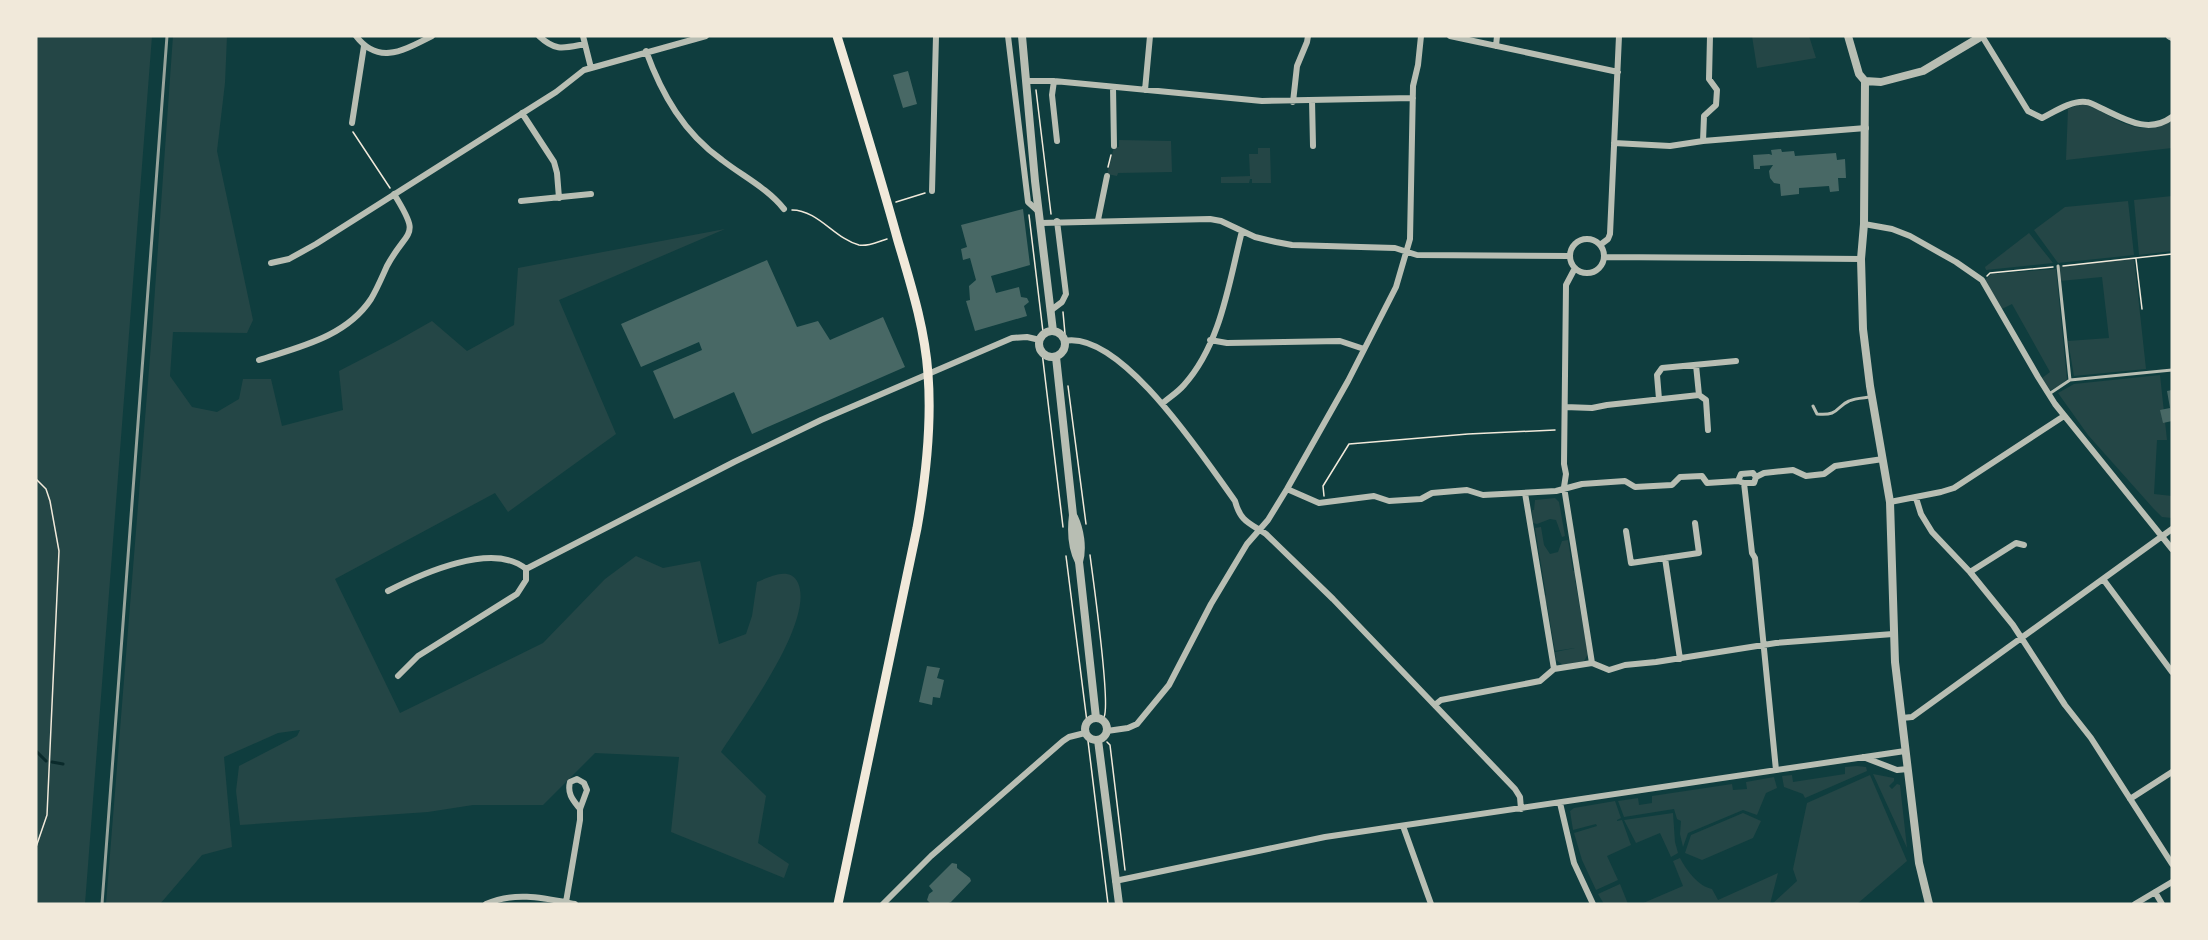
<svg xmlns="http://www.w3.org/2000/svg" width="2208" height="940" viewBox="0 0 2208 940" font-family="Roboto,sans-serif">
  <style>
    .green { fill: #244646 }
    .lines { fill: none; stroke-linecap: round; stroke-linejoin: round }
    .stream { stroke: #0a2a2b; stroke-width: 3 }
    .building { fill: #486865 }
    .path { stroke: #f1e9da; stroke-width: 1.5 }
    .service { stroke: #b8beb3; stroke-width: 3 }
    .minor { stroke: #b8beb3; stroke-width: 6 }
    .tertiary { stroke: #b8beb3; stroke-width: 8 }
    .primary { stroke: #f1e9da; stroke-width: 9 }
    .rail { stroke: #97a49c; stroke-width: 3 }
  </style>
  <rect width="100%" height="100%" fill="#0f3d3e"/>
  <path class="green" d="M 36,36 L 152,36 L 85,904 L 36,904 Z
    M 173,36 L 227,36 L 225,83 L 217,151 L 253,320 L 247,333 L 173,332 L 170,376 L 192,407 L 217,412 L 239,399 L 243,379 L 271,379 L 282,426 L 343,410 L 339,371 L 395,342 L 432,321 L 467,351 L 514,325 L 518,268 L 725,229 L 559,300 L 616,434 L 508,512 L 495,493 L 335,579 L 400,713 L 543,643 L 605,579 L 636,556 L 663,568 L 700,561 L 719,644 L 746,634 L 752,616 L 757,582 C 770,577 790,566 798,583 C 815,621 742,719 721,752 L 766,796 L 758,843 L 789,864 L 784,878 L 671,832 L 679,757 L 595,753 L 543,805 L 473,805 L 428,812 L 240,825 L 236,791 L 239,766 L 297,736 L 300,730 L 278,733 L 224,757 L 232,847 L 202,855 L 160,904 L 106,904 L 152,332 Z
    M 1752,36 L 1809,36 L 1816,58 L 1757,68 Z
    M 2080,104 L 2087,105 C 2118,118 2138,140 2172,120 L 2172,148 L 2066,160 L 2068,109 Z
    M 1119,140 L 1171,141 L 1172,172 L 1118,173 L 1117,176 L 1107,174 L 1114,147 L 1119,147 Z
    M 1258,148 L 1270,148 L 1271,183 L 1252,183 L 1252,179 L 1250,179 L 1249,183 L 1221,183 L 1221,177 L 1250,176 L 1249,154 L 1258,154 Z
    M 2172,196 L 2172,251 L 2139,255 L 2134,200 Z
    M 2128,201 L 2134,255 L 2058,263 L 2034,230 L 2065,207 Z
    M 2029,233 L 2053,263 L 1986,270 L 1985,267 Z
    M 2134,258 L 2146,369 L 2074,376 L 2068,341 L 2109,338 L 2102,277 L 2060,281 L 2058,266 Z
    M 2056,269 L 2067,379 L 2061,385 L 2049,391 L 2042,378 L 2050,372 L 2012,304 L 2002,309 L 1985,280 L 1991,274 Z
    M 2160,375 L 2167,440 L 2157,440 L 2154,494 L 2172,496 L 2172,518 L 2162,517 L 2153,508 L 2088,435 L 2058,393 L 2074,384 Z
    M 1555,498 L 1559,502 L 1565,536 L 1562,537 L 1556,520 L 1550,519 L 1537,524 L 1533,523 L 1532,510 L 1534,510 L 1535,500 Z
    M 1541,527 L 1544,545 L 1550,554 L 1558,552 L 1562,541 L 1568,540 L 1573,571 L 1576,571 L 1575,580 L 1588,654 L 1584,661 L 1563,665 L 1556,660 L 1555,652 L 1575,648 L 1555,651 L 1547,604 L 1544,603 L 1543,597 L 1546,595 L 1535,528 Z
    M 1857,766 L 1866,767 L 1867,771 L 1805,798 L 1803,794 L 1784,787 L 1782,776 L 1792,775 L 1793,782 L 1845,774 L 1845,767 Z
    M 1873,774 L 1894,778 L 1894,781 L 1889,786 L 1892,789 L 1897,784 L 1900,785 L 1907,848 Z
    M 1870,775 L 1907,861 L 1857,904 L 1772,904 L 1797,881 L 1793,869 L 1807,803 Z
    M 1774,777 L 1777,788 L 1766,793 L 1757,815 L 1743,810 L 1688,833 L 1683,847 L 1680,834 L 1681,821 L 1677,819 L 1674,809 L 1624,817 L 1618,801 L 1638,798 L 1639,805 L 1652,803 L 1652,796 L 1732,784 L 1733,790 L 1747,789 L 1746,782 Z
    M 1615,801 L 1621,818 L 1617,820 L 1617,821 L 1622,820 L 1631,845 L 1607,856 L 1618,880 L 1596,890 L 1582,860 L 1574,833 L 1597,826 L 1596,824 L 1573,830 L 1570,811 L 1574,808 Z
    M 1673,813 L 1675,842 L 1678,853 L 1671,857 L 1660,833 L 1636,843 L 1624,820 Z
    M 1743,813 L 1761,821 L 1753,838 L 1702,860 L 1685,853 L 1691,835 Z
    M 1680,858 C 1687,871 1698,886 1712,889 L 1718,900 L 1778,873 L 1770,904 L 1641,904 L 1683,886 L 1673,861 Z
    M 1620,884 L 1628,904 L 1604,904 L 1598,894 Z"/>
  <g class="lines">
    <path class="stream" d="M 36,751 L 46,761
      M 52,762 L 63,764"/>
  </g>
  <path class="building" d="M 908,71 L 917,104 L 903,108 L 893,75 Z
    M 1781,149 L 1782,152 L 1794,151 L 1795,156 L 1836,153 L 1837,160 L 1845,159 L 1846,178 L 1838,178 L 1839,191 L 1830,192 L 1829,186 L 1799,188 L 1799,194 L 1781,196 L 1780,184 L 1774,183 L 1770,178 L 1769,171 L 1773,165 L 1760,166 L 1760,169 L 1754,169 L 1753,155 L 1769,154 L 1772,155 L 1771,150 Z
    M 1023,209 L 1030,265 L 991,276 L 996,293 L 1019,287 L 1021,297 L 1027,298 L 1029,302 L 1024,306 L 1027,316 L 975,331 L 966,301 L 970,300 L 969,286 L 976,280 L 970,258 L 963,260 L 961,249 L 967,247 L 961,225 Z
    M 767,260 L 797,327 L 818,321 L 830,340 L 883,317 L 905,367 L 752,434 L 734,392 L 674,419 L 653,371 L 702,350 L 699,342 L 641,367 L 621,324 Z
    M 2172,390 L 2172,421 L 2163,423 L 2160,410 L 2170,408 L 2167,391 Z
    M 927,666 L 940,668 L 937,678 L 944,680 L 940,698 L 933,697 L 932,705 L 919,702 Z
    M 952,863 L 957,864 L 957,868 L 970,878 L 971,881 L 951,902 L 946,904 L 931,904 L 927,900 L 929,894 L 933,891 L 929,886 Z"/>
  <g class="lines">
    <path class="path" d="M 1036,90 L 1051,214
      M 353,132 L 390,188
      M 1108,167 L 1111,155
      M 896,202 L 925,193
      M 792,210 C 818,210 835,239 859,245 C 868,247 879,241 887,239
      M 1029,215 L 1043,332
      M 2136,259 L 2142,309
      M 2063,266 L 2172,254
      M 1987,276 L 1990,273 L 2053,267
      M 1063,312 L 1065,334
      M 1042,352 L 1063,527
      M 1068,386 L 1086,524
      M 36,479 L 46,489 L 50,501 L 59,551 L 47,815 L 36,847
      M 1324,496 L 1323,486 L 1349,444 L 1468,434 L 1555,430
      M 1090,555 C 1093,579 1111,704 1104,717
      M 1066,556 L 1087,722
      M 1088,741 L 1108,904
      M 1107,742 L 1110,745 L 1125,870"/>
    <path class="service" d="M 2058,266 L 2070,380
      M 2049,394 L 2070,380 L 2172,370
      M 1813,406 L 1817,414 C 1840,416 1835,407 1849,401 C 1855,398 1863,398 1870,397"/>
    <path class="minor" d="M 356,36 C 379,66 404,50 432,36
      M 539,36 C 556,52 564,48 585,44
      M 583,36 L 591,68
      M 1008,36 L 1028,202 L 1039,212
      M 1450,36 L 1618,72
      M 1982,36 L 2028,111 L 2042,118 C 2054,112 2072,100 2086,102 C 2091,102 2098,107 2103,109 C 2126,120 2149,134 2172,117
      M 1496,46 L 1497,36
      M 646,51 C 662,95 684,133 722,160 C 744,177 767,188 784,209
      M 1027,81 L 1054,81 L 1262,101 L 1413,98
      M 1054,81 L 1052,95 L 1057,141
      M 1113,87 L 1114,146
      M 1145,90 L 1150,36
      M 1312,100 L 1313,146
      M 1293,102 L 1297,66 L 1307,42 L 1308,36
      M 522,113 L 554,162 L 557,173 L 559,198
      M 352,123 L 364,46
      M 1703,141 L 1704,116 L 1716,105 L 1717,90 L 1709,79 L 1710,36
      M 1614,143 L 1670,146 L 1703,141 L 1866,128
      M 932,191 L 936,36
      M 521,201 L 591,194
      M 1098,220 L 1107,176
      M 1041,223 L 1210,219 L 1221,221 L 1255,237 L 1276,242 L 1292,245 L 1395,248 L 1417,255 L 1570,256
      M 1864,224 L 1892,229 L 1910,236 L 1956,262 L 1982,280 L 2038,377 L 2055,404 L 2172,549
      M1570 256a17 17 0 1 1 34 0a17 17 0 1 1-34 0Z
      M 1600,245 L 1608,239 L 1610,234 L 1619,36
      M 1604,257 L 1861,259
      M 271,263 L 289,259 L 316,244 L 556,92 L 584,70 L 706,36
      M 1575,268 L 1566,285 L 1564,464 L 1566,474 L 1564,487 L 1592,663
      M 1050,311 L 1062,302 L 1066,294 L 1057,221
      M 1210,340 L 1227,343 L 1340,341 L 1364,349
      M 1064,341 C 1121,329 1205,460 1235,501 C 1241,523 1250,523 1266,534 L 1333,599 L 1515,789 L 1520,797 L 1521,809
      M 259,360 C 299,347 346,337 371,299 C 377,289 382,277 387,266 C 408,227 422,239 394,194
      M 1696,365 L 1699,395 L 1706,400 L 1708,430
      M 1659,399 L 1657,375 L 1662,368 L 1736,361
      M 1163,403 C 1170,397 1178,392 1184,385 C 1221,344 1229,282 1242,231
      M 1565,407 L 1592,408 L 1607,405 L 1699,395
      M 1738,481 L 1741,474 L 1753,473 L 1756,477
      M 1744,483 L 1752,553 L 1755,558 L 1776,770
      M 1287,489 L 1319,503 L 1374,496 L 1389,501 L 1421,499 L 1432,493 L 1467,490 L 1483,495 L 1556,491 L 1582,484 L 1625,481 L 1635,487 L 1672,485 L 1680,477 L 1702,476 L 1707,483 L 1738,481 L 1744,483 L 1754,483 L 1756,477 L 1764,473 L 1793,470 L 1806,476 L 1824,474 L 1835,466 L 1883,459
      M 1525,493 L 1554,669
      M 1916,498 L 1921,514 L 1932,532 L 1970,572 L 2013,625 L 2065,705 L 2091,738 L 2172,864
      M 1890,502 L 1941,492 L 1954,488 L 2064,416
      M 1626,531 L 1631,563 L 1699,553 L 1695,523
      M 1665,558 L 1680,659
      M 526,569 L 734,462 L 821,420 L 1012,338 L 1027,337 L 1040,340
      M 1970,572 L 2016,543 L 2024,545
      M 2103,579 L 2172,672
      M 388,591 C 421,574 493,541 526,569
      M 398,676 L 418,656 L 517,594 L 526,580 L 526,569
      M 1436,704 L 1441,700 L 1540,681 L 1554,669 L 1592,663 L 1609,670 L 1625,665 L 1656,662 L 1776,643 L 1893,634
      M 1902,718 L 1912,717 L 2172,529
      M 1107,731 L 1128,728 L 1137,724 L 1169,685 L 1211,604 L 1247,544 L 1268,520 L 1287,489 L 1348,381 L 1396,287 L 1410,239 L 1413,86 L 1418,65 L 1421,36
      M 1863,757 L 1897,770 L 1908,769
      M 2130,799 L 2172,772
      M 1560,803 L 1574,863 L 1593,904
      M 1403,826 L 1431,904
      M 1115,881 L 1325,837 L 1905,751
      M 2155,892 L 2162,904
      M 566,902 L 580,820 L 580,809 L 587,790 L 584,783 L 577,779 L 570,782 C 567,794 573,800 580,809
      M 486,904 C 515,891 544,898 575,904
      M 883,904 L 931,856 L 1063,741 L 1069,737 L 1085,733
      M 2135,904 L 2172,882"/>
    <path class="tertiary" d="M 1022,36 L 1035,181 L 1053,331
      M 1848,36 L 1859,74 L 1865,81 L 1864,224 L 1861,259 L 1863,329 L 1870,386 L 1890,502 L 1895,662 L 1919,863 L 1929,904
      M 2170,36 L 2172,37
      M 1865,81 L 1881,82 L 1923,71 L 1982,36
      M1039 344a13 13 0 1 1 26 0a13 13 0 1 1-26 0Z
      M 1056,357 L 1073,515 C 1071,531 1072,548 1079,562 L 1096,718
      M 1074,517 C 1080,530 1083,548 1079,562
      M1085 729a11 11 0 1 1 22 0a11 11 0 1 1-22 0Z
      M 1098,740 L 1119,904"/>
    <path class="primary" d="M 837,36 C 858,104 879,172 898,241 C 911,285 925,329 928,374 C 932,426 926,477 917,528 L 838,904"/>
    <path class="rail" d="M 102,904 L 167,36"/>
  </g>
  <rect width="2208" height="940" fill="none" stroke="#f1e9da" stroke-width="75"/>
</svg>
